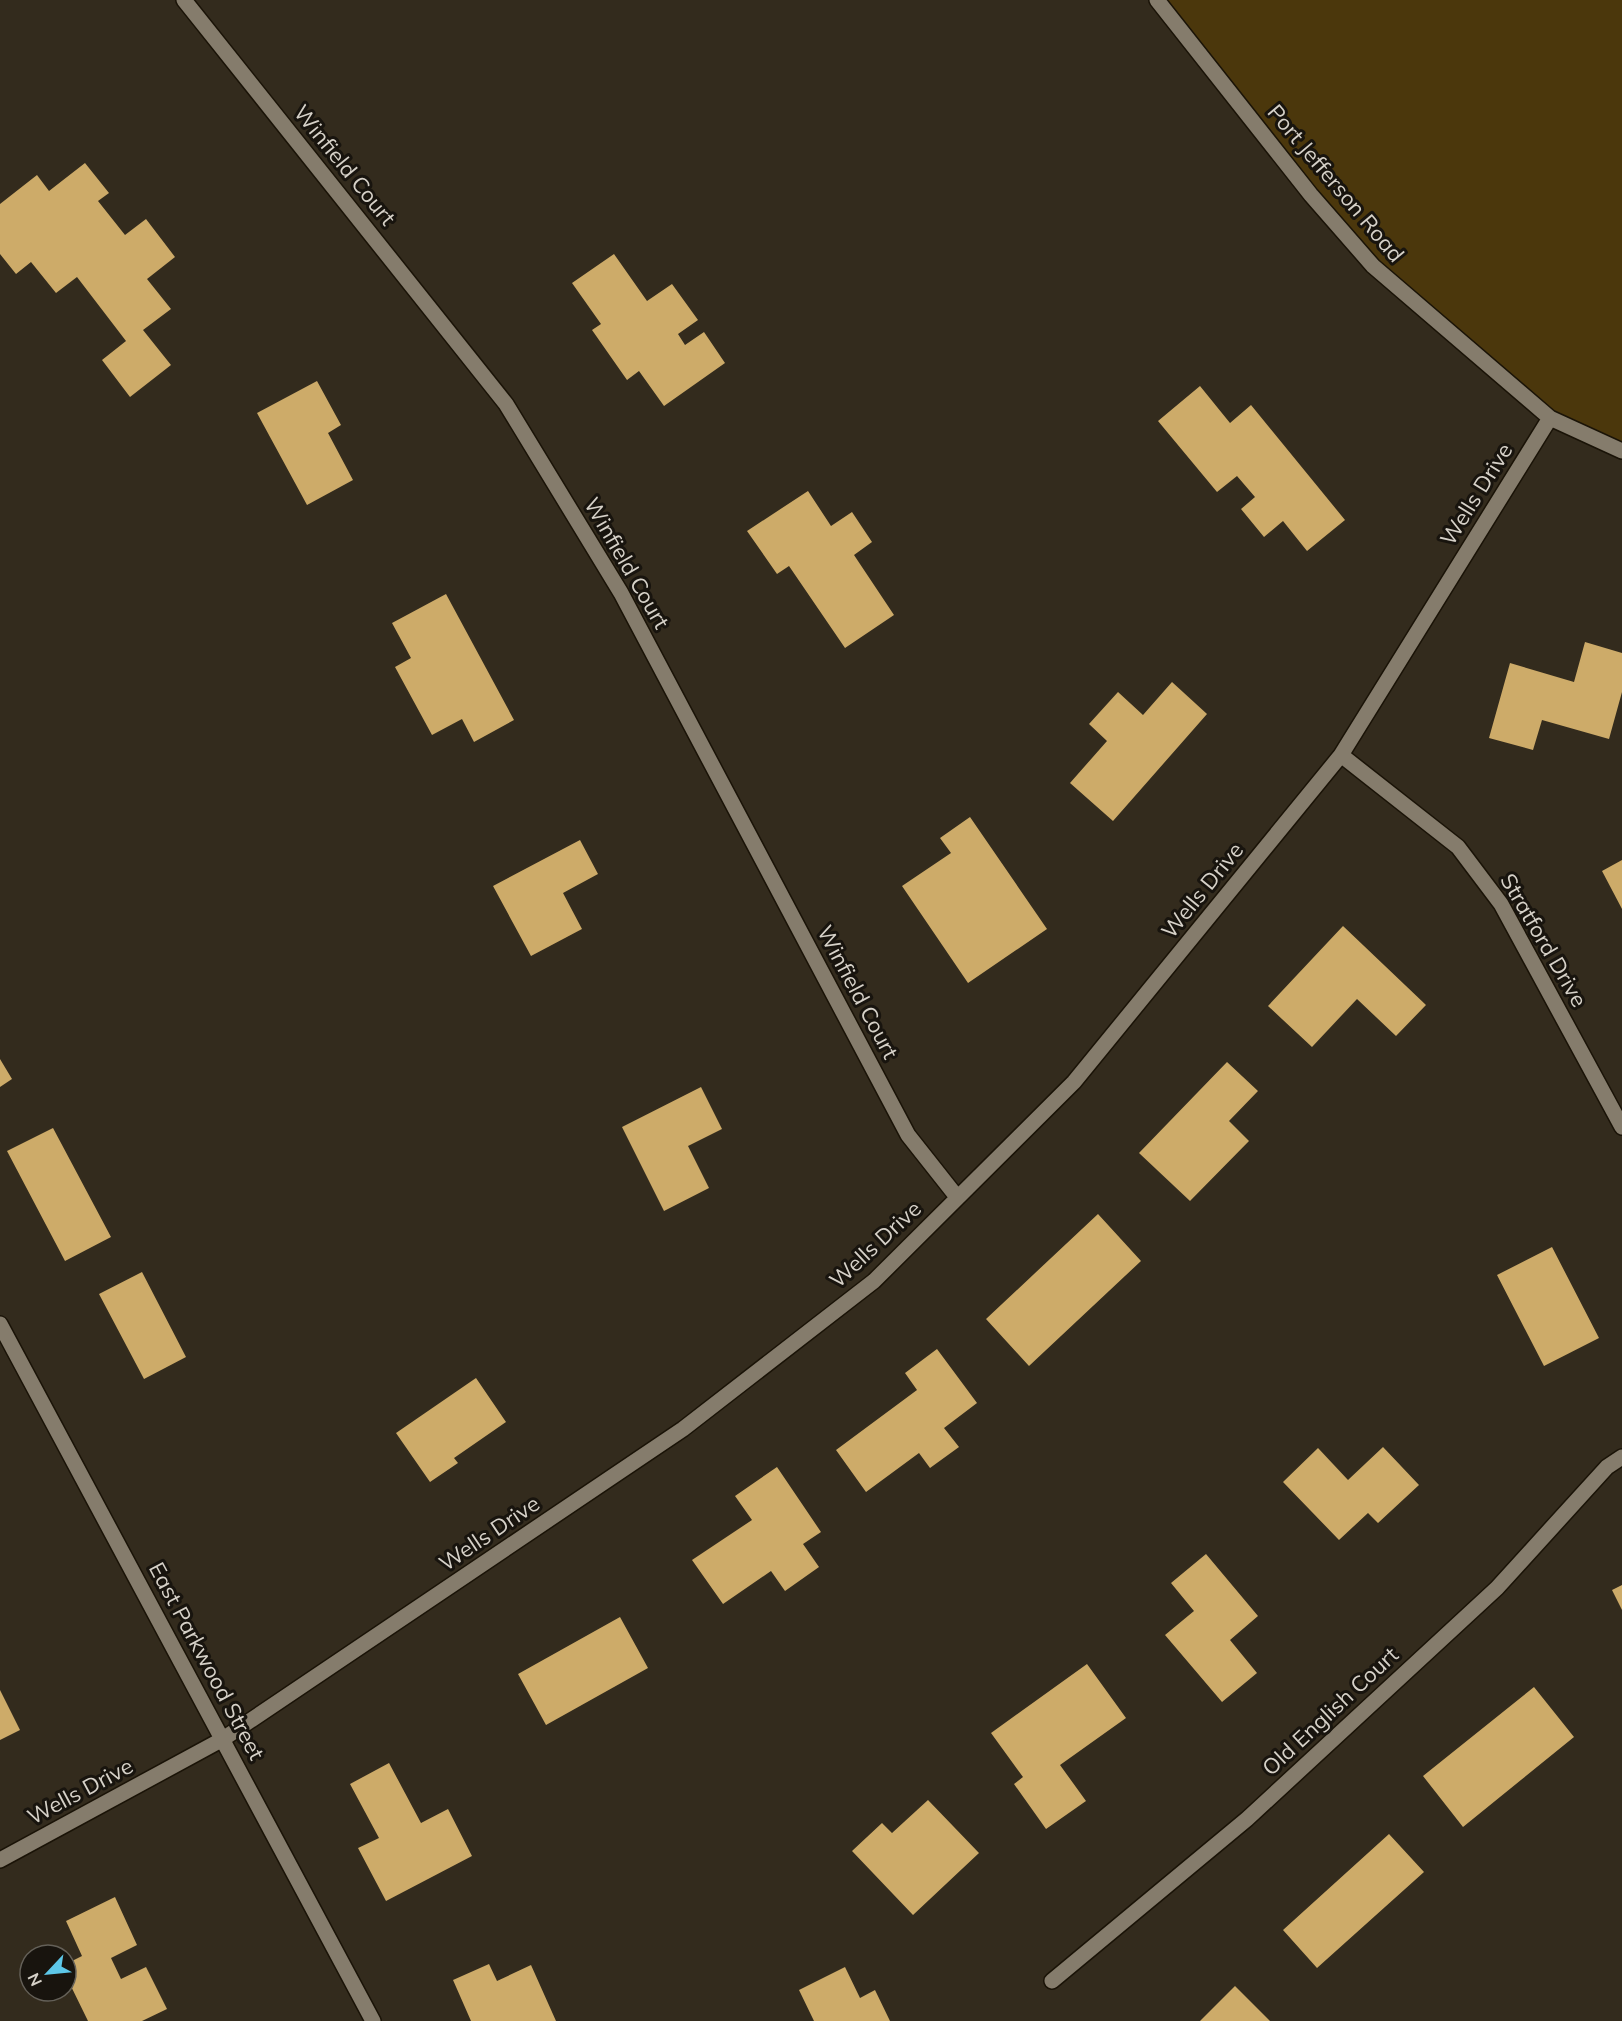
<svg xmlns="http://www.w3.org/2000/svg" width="1622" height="2021" viewBox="0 0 1622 2021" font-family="Mulish,sans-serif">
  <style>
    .green { fill: #4b370c }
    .building { fill: #cdab69 }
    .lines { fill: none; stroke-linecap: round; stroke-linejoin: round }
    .street-casing { stroke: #1a1307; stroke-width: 18 }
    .street { stroke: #857c6c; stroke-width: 15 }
    .labels { text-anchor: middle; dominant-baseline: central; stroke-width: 6; stroke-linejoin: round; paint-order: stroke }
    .street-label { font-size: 22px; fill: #d6d1c8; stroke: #18140e }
  </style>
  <rect width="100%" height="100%" fill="#332b1d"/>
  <path class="green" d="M 1157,0 L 1622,0 L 1622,451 L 1550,418 L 1373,266 Z"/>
  <path class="building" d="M 85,163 L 109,193 L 98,201 L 125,235 L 146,219 L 175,257 L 147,279 L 171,309 L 143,330 L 171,365 L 130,397 L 102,360 L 126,341 L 77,277 L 56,293 L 31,262 L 16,274 L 0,254 L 0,204 L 37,175 L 49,191 Z
    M 614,254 L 647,301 L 672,284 L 698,320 L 678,334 L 685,345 L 704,332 L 725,363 L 664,406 L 639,371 L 627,380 L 592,330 L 601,324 L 572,283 Z
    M 317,381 L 341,425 L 328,433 L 353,480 L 307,505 L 257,413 Z
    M 1200,386 L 1230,423 L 1251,405 L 1345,520 L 1307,551 L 1283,521 L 1264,537 L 1241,509 L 1255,497 L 1237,476 L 1217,492 L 1158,421 Z
    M 808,491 L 831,526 L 852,512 L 872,542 L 854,555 L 894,615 L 845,648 L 789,566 L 777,574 L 747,531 Z
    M 446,594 L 514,720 L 474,742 L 462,719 L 432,735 L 395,667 L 411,658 L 392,623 Z
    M 1585,642 L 1622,653 L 1622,692 L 1609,739 L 1542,720 L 1533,750 L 1489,738 L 1510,663 L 1574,682 Z
    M 1172,682 L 1207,714 L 1113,821 L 1070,783 L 1107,741 L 1089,724 L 1118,692 L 1143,715 Z
    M 970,817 L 1047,929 L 968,983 L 902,886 L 951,853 L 940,838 Z
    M 580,840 L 598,874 L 563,893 L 582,929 L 531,956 L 493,886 Z
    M 1622,860 L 1622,909 L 1602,871 Z
    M 1343,926 L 1426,1005 L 1396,1036 L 1357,999 L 1312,1047 L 1268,1006 Z
    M 0,1059 L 12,1079 L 0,1087 Z
    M 1227,1062 L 1258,1091 L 1229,1121 L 1249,1141 L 1190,1201 L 1139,1153 Z
    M 701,1087 L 722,1129 L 688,1146 L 709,1188 L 664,1211 L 622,1127 Z
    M 53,1128 L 111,1237 L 65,1261 L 7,1151 Z
    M 1098,1214 L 1141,1261 L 1029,1366 L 986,1319 Z
    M 1552,1247 L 1599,1338 L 1544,1366 L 1497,1275 Z
    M 142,1272 L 186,1357 L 144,1379 L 99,1294 Z
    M 937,1349 L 977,1403 L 944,1428 L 959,1447 L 930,1468 L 919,1453 L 866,1492 L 836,1450 L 917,1390 L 905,1373 Z
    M 476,1378 L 506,1422 L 454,1458 L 458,1463 L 430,1482 L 396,1433 Z
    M 1383,1447 L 1419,1485 L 1378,1523 L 1368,1513 L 1339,1540 L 1283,1482 L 1318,1448 L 1348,1480 Z
    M 777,1467 L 821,1532 L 803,1544 L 819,1567 L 785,1591 L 771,1571 L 723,1604 L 692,1560 L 752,1520 L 735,1496 Z
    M 1206,1554 L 1258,1616 L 1230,1640 L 1257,1673 L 1222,1702 L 1165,1635 L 1194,1611 L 1171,1583 Z
    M 1622,1585 L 1622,1610 L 1612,1590 Z
    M 620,1617 L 648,1668 L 546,1725 L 518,1674 Z
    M 1087,1664 L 1126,1718 L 1060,1765 L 1086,1801 L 1046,1829 L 1014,1784 L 1023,1777 L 991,1733 Z
    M 1534,1687 L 1574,1737 L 1463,1827 L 1423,1776 Z
    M 0,1690 L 20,1730 L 0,1740 Z
    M 389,1763 L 421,1823 L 448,1809 L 472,1856 L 386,1901 L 358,1848 L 379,1838 L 350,1784 Z
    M 928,1800 L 979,1853 L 913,1915 L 852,1851 L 882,1823 L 892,1833 Z
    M 1389,1834 L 1424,1872 L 1317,1968 L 1283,1930 Z
    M 115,1897 L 137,1945 L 111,1958 L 121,1979 L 146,1967 L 167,2009 L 142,2021 L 88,2021 L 66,1976 L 66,1964 L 82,1956 L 66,1921 Z
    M 489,1964 L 497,1981 L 531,1965 L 556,2021 L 471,2021 L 453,1980 Z
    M 845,1967 L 860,1998 L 875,1990 L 890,2021 L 814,2021 L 799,1990 Z
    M 1235,1986 L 1270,2021 L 1200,2021 Z"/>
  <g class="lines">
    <g class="street-casing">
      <path id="street" d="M 184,0 L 506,404 L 621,593 L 908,1135 L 957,1197
        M 1157,0 L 1311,195 L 1373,266 L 1550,418 L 1622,451
        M 1341,755 L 1458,847 L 1501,904 L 1622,1127
        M 0,1324 L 373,2021
        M 0,1860 L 223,1739 L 683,1429 L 874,1281 L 1074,1082 L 1341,755 L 1550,418
        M 1052,1981 L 1247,1819 L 1497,1588 L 1607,1467 L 1622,1457"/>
    </g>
    <use href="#street" class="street"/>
  </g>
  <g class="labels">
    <g class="street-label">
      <text transform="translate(345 165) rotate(51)">Winfield Court</text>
      <text transform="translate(1336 183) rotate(50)">Port Jefferson Road</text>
      <text transform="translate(1476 494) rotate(-58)">Wells Drive</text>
      <text transform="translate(627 563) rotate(60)">Winfield Court</text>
      <text transform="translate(1202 890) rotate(-51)">Wells Drive</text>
      <text transform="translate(1544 940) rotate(60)">Stratford Drive</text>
      <text transform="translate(858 992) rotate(62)">Winfield Court</text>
      <text transform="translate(875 1244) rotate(-43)">Wells Drive</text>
      <text transform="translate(489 1533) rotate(-34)">Wells Drive</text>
      <text transform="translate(207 1661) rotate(62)">East Parkwood Street</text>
      <text transform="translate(1330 1711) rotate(-43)">Old English Court</text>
      <text transform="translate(80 1791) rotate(-28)">Wells Drive</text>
    </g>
  </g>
  <g transform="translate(48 1973) rotate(244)"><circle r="28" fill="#18140e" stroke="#646058" stroke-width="1.5"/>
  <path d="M0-4.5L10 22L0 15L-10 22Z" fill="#5dc7e8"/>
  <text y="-9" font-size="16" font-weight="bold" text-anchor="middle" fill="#d6d1c8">N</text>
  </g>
</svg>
